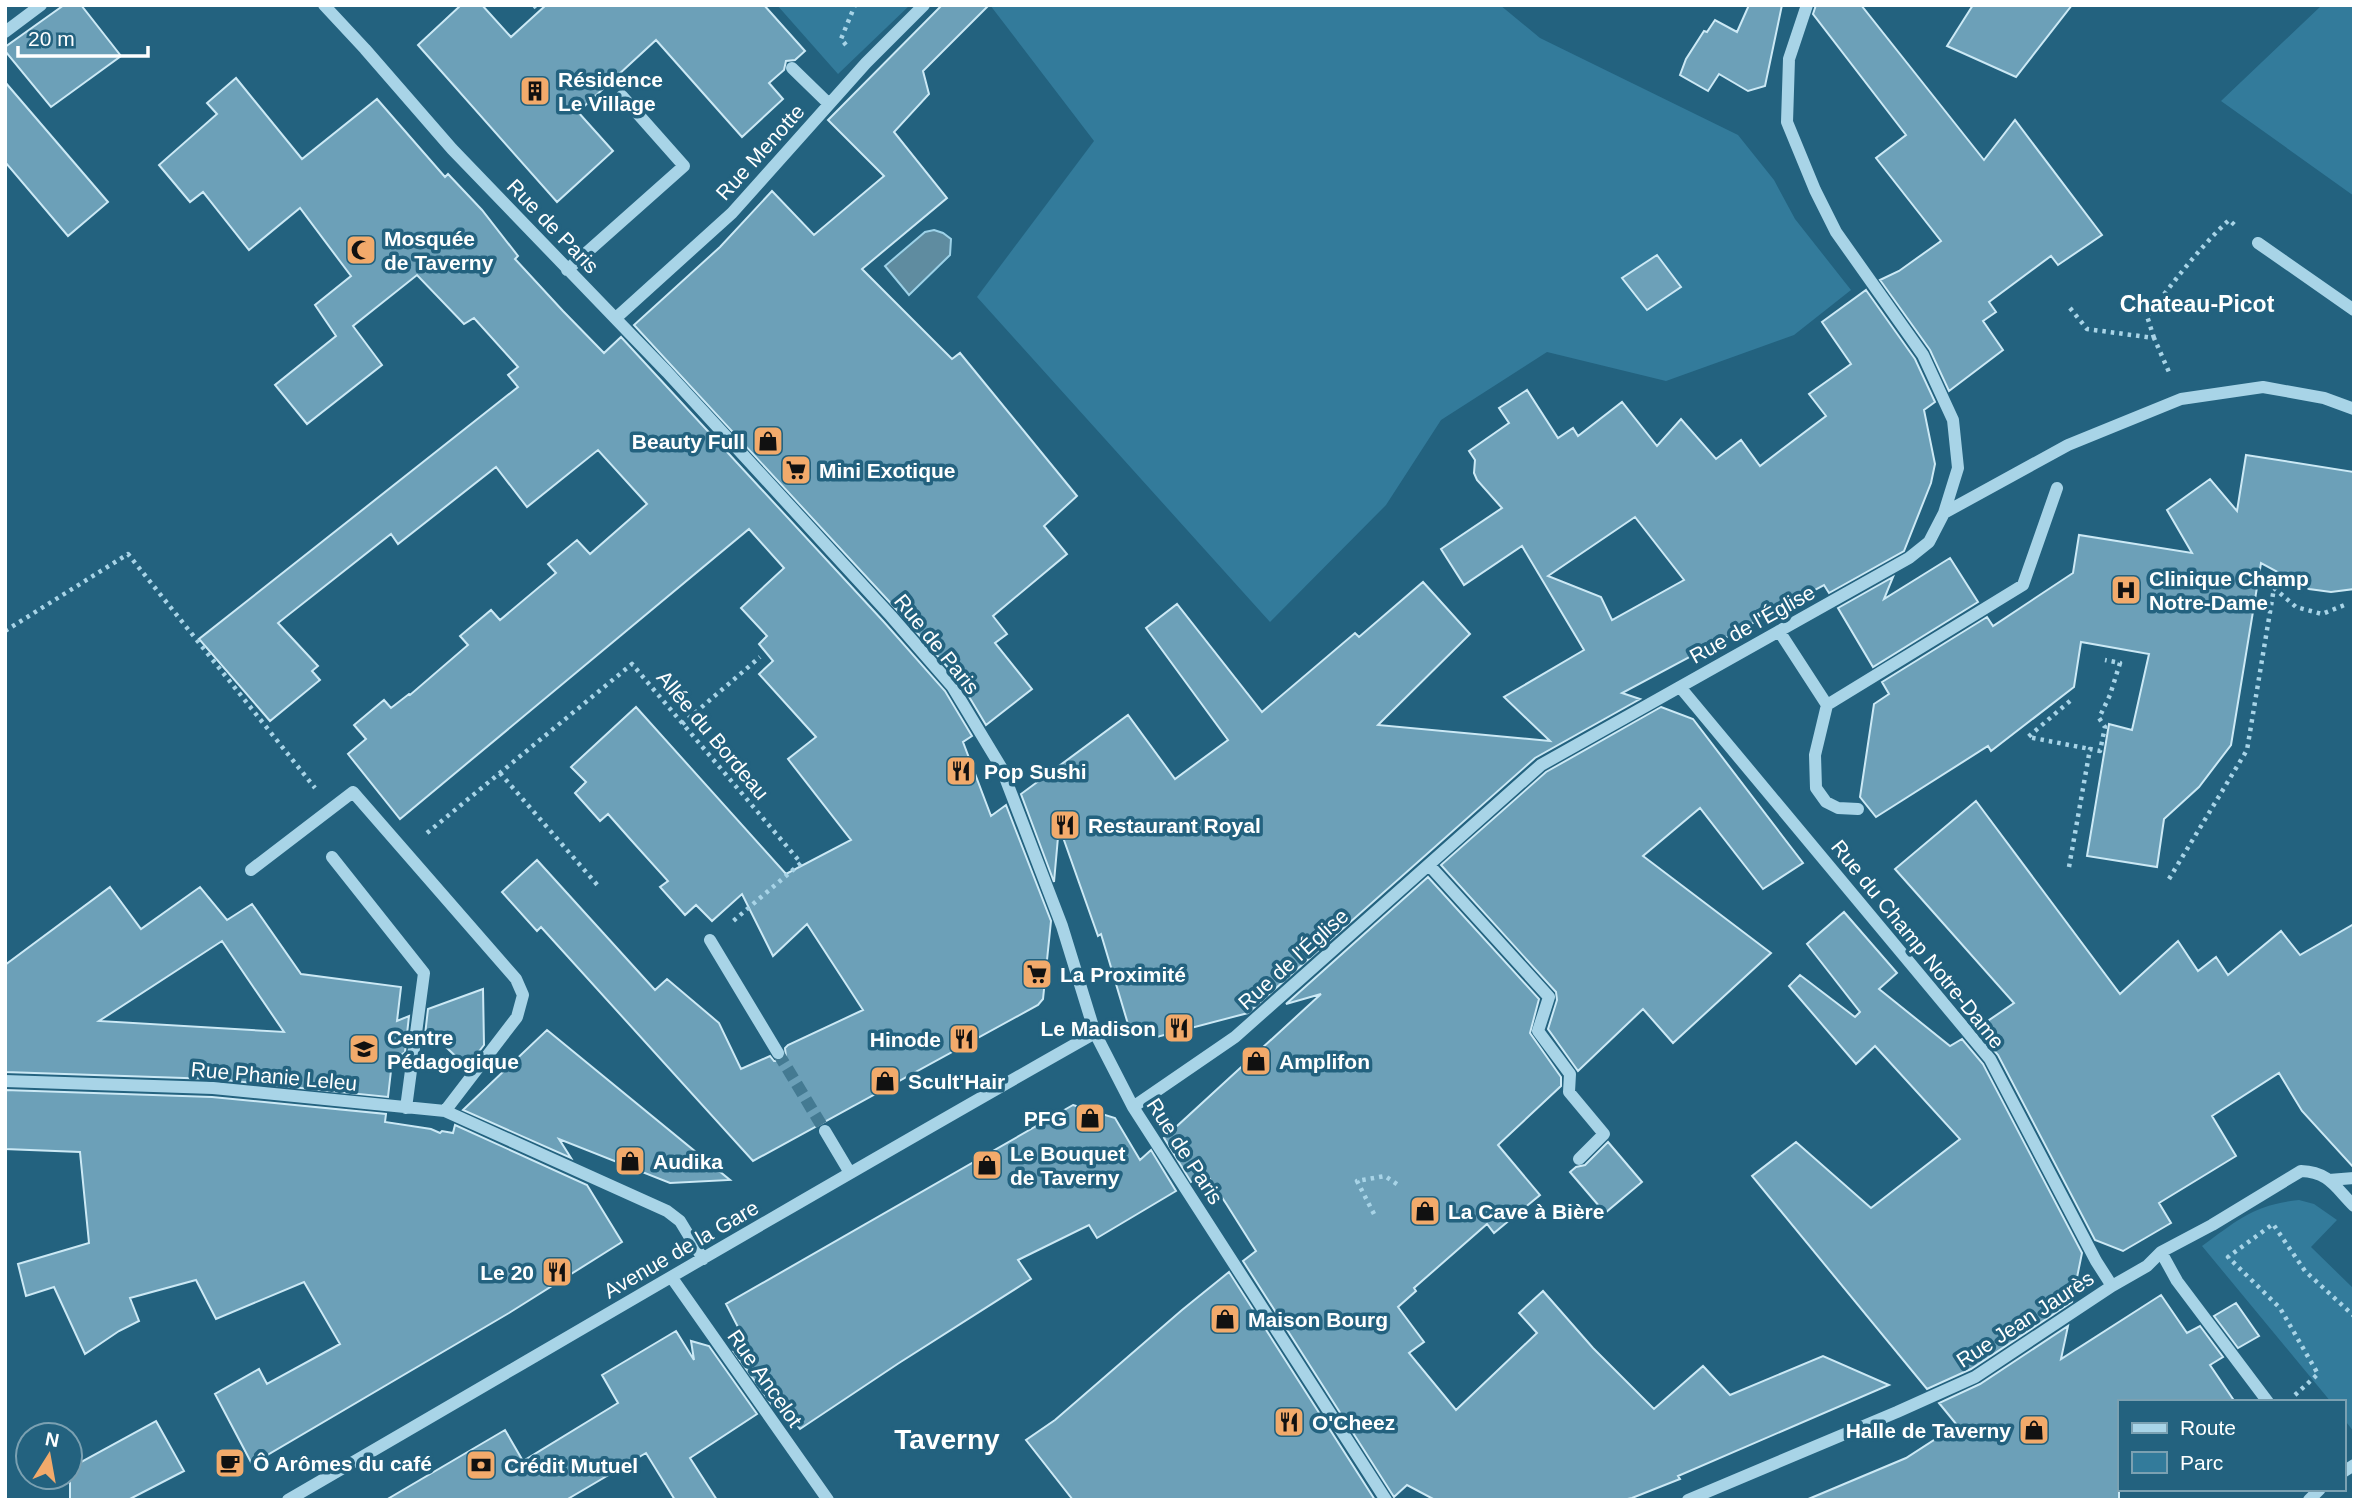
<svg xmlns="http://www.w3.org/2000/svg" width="2359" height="1505" viewBox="0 0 2359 1505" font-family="Helvetica,sans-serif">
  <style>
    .green { fill: #337b9b }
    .water { fill: #5f8ca0; stroke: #9dd2e8; stroke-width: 2 }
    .building { fill: #6ca0b8; stroke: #cce9f5; stroke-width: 2; fill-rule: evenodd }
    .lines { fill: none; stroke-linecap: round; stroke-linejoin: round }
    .minor-tunnel { stroke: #447a92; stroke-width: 12; stroke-dasharray: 12 6; stroke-linecap: butt }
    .path { stroke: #a8d4e7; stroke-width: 4.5; stroke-dasharray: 3.5 5; stroke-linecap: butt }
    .minor { stroke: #a8d4e7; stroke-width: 12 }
    .labels { text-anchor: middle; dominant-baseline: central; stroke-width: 7; stroke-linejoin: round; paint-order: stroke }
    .poi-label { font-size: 21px; font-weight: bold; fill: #fff; stroke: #23627f; text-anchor: start }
    .street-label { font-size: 21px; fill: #fff; stroke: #23627f }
    .neighbourhood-label { font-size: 23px; font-weight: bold; fill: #fff; stroke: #23627f }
    .district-label { font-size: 28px; font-weight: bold; fill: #fff; stroke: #23627f }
  </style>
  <rect width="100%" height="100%" fill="#23627f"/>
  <path class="green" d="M 777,5 L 910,5 L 838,74 Z
    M 990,5 L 1500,5 L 1540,38 L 1738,135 L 1774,180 L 1795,219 L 1851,290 L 1794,335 L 1666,381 L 1547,352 L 1441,420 L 1386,505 L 1270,622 L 977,297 L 1094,141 Z
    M 2322,5 L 2354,5 L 2354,196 L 2221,101 Z
    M 2299,1200 L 2314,1204 L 2337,1220 L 2311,1247 L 2354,1289 L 2354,1432 L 2343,1418 L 2343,1402 L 2331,1402 L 2202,1246 C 2238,1220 2253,1205 2299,1200 Z"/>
  <path class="water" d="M 934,230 L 943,233 L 951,239 L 950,255 L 909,295 L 885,266 L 925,232 Z"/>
  <path class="building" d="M 64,5 L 81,5 L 121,56 L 51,107 L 5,51 L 5,47 Z
    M 461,5 L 482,5 L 511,37 L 546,5 L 764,5 L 805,51 L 795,60 L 786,61 L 784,70 L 769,83 L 783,99 L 742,137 L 656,40 L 578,112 L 613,151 L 557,202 L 418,45 Z
    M 942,5 L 989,5 L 923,71 L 929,94 L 894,132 L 947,198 L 862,269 L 952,359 L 960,353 L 1077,496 L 1044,526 L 1067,554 L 993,616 L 1007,634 L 995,643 L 1032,689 L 986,725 L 959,680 L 897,610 L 634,325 L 720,247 L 772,191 L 814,235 L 884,176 L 828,120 Z
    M 1749,5 L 1782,5 L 1765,86 L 1748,91 L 1719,74 L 1708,91 L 1680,75 L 1686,59 L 1704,31 L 1707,32 L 1715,20 L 1737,32 Z
    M 1816,5 L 1861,5 L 1984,160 L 2015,120 L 2102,235 L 2058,265 L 2051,256 L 1989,302 L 1996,312 L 1983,321 L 2003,350 L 1949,391 L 1930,350 L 1880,280 L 1899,271 L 1941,241 L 1876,158 L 1906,135 L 1813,14 Z
    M 1973,5 L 2072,5 L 2016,77 L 1947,46 Z
    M 236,78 L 302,159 L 377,99 L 445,177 L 448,174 L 482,210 L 518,256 L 515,259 L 563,311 L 604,353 L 621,337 L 884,622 L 945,691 L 972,736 L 963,742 L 991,816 L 1006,805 L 1051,921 L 1043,999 L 1038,1005 L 753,1161 L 541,927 L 537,931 L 502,892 L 537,860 L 655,990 L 667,979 L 719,1023 L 741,1069 L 770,1056 L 774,1061 L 782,1061 L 786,1057 L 785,1048 L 788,1045 L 863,1010 L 807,924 L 773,956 L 742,894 L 712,921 L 696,905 L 685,915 L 660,887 L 668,881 L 631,840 L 608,814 L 600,821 L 575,793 L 586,782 L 571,767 L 636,707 L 786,874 L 851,840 L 788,759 L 816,737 L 759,674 L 773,661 L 759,644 L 767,636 L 741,608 L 784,568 L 749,529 L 400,819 L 348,754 L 366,739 L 354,725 L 384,700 L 391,708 L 409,694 L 410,695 L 468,645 L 460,636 L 491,610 L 500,620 L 556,573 L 548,564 L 577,540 L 590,554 L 647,504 L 598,450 L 527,507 L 496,467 L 398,544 L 391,534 L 278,623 L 318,666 L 312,671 L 320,680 L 270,721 L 199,639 L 518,387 L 508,375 L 518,367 L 474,318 L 464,324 L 417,275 L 353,326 L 382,365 L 307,424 L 275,385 L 336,336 L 315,305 L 351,276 L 300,208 L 249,250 L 203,192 L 190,202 L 159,165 L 217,114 L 207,103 Z
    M 5,82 L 108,202 L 68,236 L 5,162 Z
    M 1657,255 L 1681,287 L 1647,310 L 1622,278 Z
    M 1866,290 L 1915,359 L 1935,402 L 1924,410 L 1935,464 L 1931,483 L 1904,551 L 1829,593 L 1824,585 L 1622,693 L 1640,699 L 1535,758 L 1248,1013 L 1153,1038 L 1128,1024 L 1101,934 L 1098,936 L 1059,826 L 1054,882 L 1021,794 L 1128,715 L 1175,779 L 1228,740 L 1146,628 L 1177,604 L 1262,712 L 1355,633 L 1359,637 L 1423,582 L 1470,634 L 1378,725 L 1550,741 L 1504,697 L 1584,650 L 1522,546 L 1464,585 L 1441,549 L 1502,508 L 1477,480 L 1474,473 L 1475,460 L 1469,451 L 1509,423 L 1499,408 L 1527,390 L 1558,438 L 1573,428 L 1578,436 L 1622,402 L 1657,446 L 1681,419 L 1716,459 L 1741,440 L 1760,466 L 1826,416 L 1809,394 L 1851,364 L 1822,322 ZM 1635,517 L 1684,580 L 1612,620 L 1601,597 L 1548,576 Z
    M 2246,455 L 2354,472 L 2354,589 L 2331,592 L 2309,589 L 2261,563 L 2231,745 L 2199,787 L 2164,819 L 2157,867 L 2087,856 L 2109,724 L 2132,730 L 2149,654 L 2081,642 L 2074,687 L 1991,751 L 1988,746 L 1876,817 L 1860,797 L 1874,704 L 1889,694 L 1882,682 L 1987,617 L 1993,626 L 2073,573 L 2079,535 L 2192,553 L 2167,510 L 2210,479 L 2237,511 Z
    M 1950,558 L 1978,602 L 1873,667 L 1838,608 L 1893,577 L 1884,599 Z
    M 1661,707 L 1693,719 L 1803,863 L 1763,889 L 1700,808 L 1643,856 L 1771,953 L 1673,1043 L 1643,1009 L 1578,1071 L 1548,1029 L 1557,1000 L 1556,992 L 1441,865 L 1546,772 Z
    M 1976,801 L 2120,994 L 2178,941 L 2198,971 L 2216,957 L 2228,975 L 2281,931 L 2300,955 L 2354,924 L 2354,1168 L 2302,1111 L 2279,1073 L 2212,1116 L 2236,1156 L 2159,1203 L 2171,1223 L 2123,1251 L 2095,1240 L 1998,1055 L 1976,1029 L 2014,1003 L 1895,869 Z
    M 1428,877 L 1539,999 L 1530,1033 L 1561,1077 L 1561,1086 L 1498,1145 L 1540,1195 L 1494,1233 L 1487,1224 L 1414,1288 L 1416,1291 L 1398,1307 L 1424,1342 L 1409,1353 L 1456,1410 L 1537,1333 L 1519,1313 L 1543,1291 L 1593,1348 L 1654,1409 L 1703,1366 L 1730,1395 L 1823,1356 L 1889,1385 L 1678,1476 L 1680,1479 L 1632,1498 L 1623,1500 L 1435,1500 L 1407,1485 L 1394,1497 L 1243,1261 L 1256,1251 L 1227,1205 L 1206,1173 L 1191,1182 L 1164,1138 L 1321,994 L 1286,1004 Z
    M 110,887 L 141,929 L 200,887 L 227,920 L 252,904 L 301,974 L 401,987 L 397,1021 L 409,1016 L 405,1052 L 392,1062 L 388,1097 L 214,1079 L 5,1072 L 5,965 ZM 222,941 L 284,1032 L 99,1021 Z
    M 1844,912 L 1897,973 L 1879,989 L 1950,1046 L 1962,1039 L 1983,1064 L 2082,1253 L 2072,1302 L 1971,1369 L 1927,1389 L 1752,1176 L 1796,1142 L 1871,1208 L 1960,1139 L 1875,1046 L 1856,1064 L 1789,986 L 1800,975 L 1855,1017 L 1860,1012 L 1807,944 Z
    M 483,989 L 484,1045 L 467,1067 L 429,1031 L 425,1035 L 428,1009 Z
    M 547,1030 L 730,1180 L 670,1183 L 559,1139 L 571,1158 L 463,1110 Z
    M 5,1090 L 212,1097 L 386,1114 L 385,1122 L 431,1129 L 440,1133 L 442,1131 L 453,1133 L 455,1125 L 587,1185 L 622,1242 L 509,1313 L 252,1464 L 215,1394 L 259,1369 L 267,1384 L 340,1344 L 304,1282 L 216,1319 L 196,1280 L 130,1298 L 139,1321 L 119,1331 L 85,1354 L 54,1287 L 26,1296 L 18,1264 L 89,1243 L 80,1152 L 5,1149 Z
    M 1073,1105 L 1115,1118 L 1140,1160 L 1151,1150 L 1176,1191 L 1097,1238 L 1089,1225 L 1018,1260 L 1031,1279 L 899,1363 L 800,1429 L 779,1400 L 772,1405 L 734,1352 L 753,1356 L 726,1304 Z
    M 1608,1142 L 1642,1182 L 1605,1213 L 1570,1172 L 1576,1167 L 1585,1165 Z
    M 1229,1272 L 1375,1500 L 1073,1500 L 1026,1440 L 1055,1420 L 1182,1310 Z
    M 2161,1295 L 2187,1333 L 2200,1326 L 2223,1357 L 2210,1365 L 2235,1402 L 2119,1402 L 2119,1500 L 1806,1500 L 1906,1458 L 1957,1425 L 1939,1403 L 1980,1384 L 2068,1326 L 2061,1359 Z
    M 2236,1303 L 2259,1336 L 2238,1348 L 2214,1316 Z
    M 676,1331 L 694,1360 L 691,1341 L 709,1346 L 757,1414 L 690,1458 L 717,1500 L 675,1500 L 646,1453 L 566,1500 L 386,1500 L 505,1430 L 523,1461 L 618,1403 L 602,1375 Z
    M 156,1421 L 184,1471 L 128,1500 L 70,1500 L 70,1468 Z"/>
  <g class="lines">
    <path class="minor-tunnel" d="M 778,1053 L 825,1131"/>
    <path class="path" d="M 534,5 L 539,11
      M 846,45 L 841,39 L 855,5
      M 2070,308 L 2087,329 L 2154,338 L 2169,372
      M 2154,338 L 2147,316 C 2173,283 2198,249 2229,220 L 2237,227
      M 5,631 L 128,554 L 315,788
      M 2070,701 L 2028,737 L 2090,749
      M 682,724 L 760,657
      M 500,773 L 600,888
      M 427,833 L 632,664 L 801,863 L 732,922
      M 2069,867 L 2090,749 L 2100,751 L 2105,727 L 2099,718 L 2110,695 L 2120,663 L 2105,660
      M 2169,879 L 2247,750 L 2274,588 L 2296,607 L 2322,614 L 2347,604
      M 1374,1214 L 1357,1181 L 1385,1176 L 1401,1187
      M 2295,1395 L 2318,1374 L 2280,1308 L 2228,1257 L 2273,1224 L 2305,1271 L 2354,1316"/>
    <path class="minor" d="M 324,5 L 365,49 L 452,149 L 667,372 L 891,616 L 952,686 L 1001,767 L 1062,926 L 1095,1033 L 1133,1107 L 1386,1500
      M 5,32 L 41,5
      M 792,68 L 829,104
      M 2258,243 L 2354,310
      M 567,270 L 684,166 L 622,96
      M 617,317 L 732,213 L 866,63 L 924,5
      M 1944,513 L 2068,445 L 2181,399 L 2263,387 L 2324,398 L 2354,409
      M 1779,631 L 1827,705 L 2023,585 L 2057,488
      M 1680,687 L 1990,1059 L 2096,1261 L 2112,1286
      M 1827,705 L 1815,755 L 1816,788 L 1826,802 L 1838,808 L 1858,809
      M 332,857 L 424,973 L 406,1108
      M 1429,865 L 1549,997 L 1538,1031 L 1570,1074 L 1569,1092 L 1604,1134 L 1579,1159
      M 251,870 L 353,792 L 516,979 L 523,995 L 517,1017 L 445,1111
      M 710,940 L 778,1053
      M 5,1081 L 213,1088 L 445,1111 L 667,1211 L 680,1221 L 703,1259
      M 1133,1107 L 1235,1037 L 1541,765 L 1909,558 L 1929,542 L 1944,513 L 1958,468 L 1953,420 L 1923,355 L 1836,232 L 1815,190 L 1787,122 L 1789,59 L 1807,5
      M 825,1131 L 850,1173
      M 2329,1180 L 2354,1178
      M 2161,1252 L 2177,1281 L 2268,1402
      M 672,1278 L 828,1500
      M 2343,1472 L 2354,1465
      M 288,1500 C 557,1344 824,1186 1095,1033
      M 1688,1500 L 1897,1412 L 1975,1377 L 2112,1286 L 2147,1266 L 2161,1252 L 2212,1225 L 2301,1171 C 2329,1172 2335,1187 2354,1206
      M 2309,1500 L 2320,1489"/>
  </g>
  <defs>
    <g id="building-square" transform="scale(1.575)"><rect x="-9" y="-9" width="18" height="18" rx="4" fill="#f2aa6b" stroke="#23627f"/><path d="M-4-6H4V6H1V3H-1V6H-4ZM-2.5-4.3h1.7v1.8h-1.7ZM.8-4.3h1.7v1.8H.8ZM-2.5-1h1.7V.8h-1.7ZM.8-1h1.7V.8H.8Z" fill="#111"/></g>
    <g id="mosque-square" transform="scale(1.575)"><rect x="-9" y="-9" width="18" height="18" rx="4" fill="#f2aa6b" stroke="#23627f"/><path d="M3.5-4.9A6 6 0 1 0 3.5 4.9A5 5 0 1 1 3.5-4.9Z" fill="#111"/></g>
    <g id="shop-square" transform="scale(1.575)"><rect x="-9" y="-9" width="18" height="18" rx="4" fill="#f2aa6b" stroke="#23627f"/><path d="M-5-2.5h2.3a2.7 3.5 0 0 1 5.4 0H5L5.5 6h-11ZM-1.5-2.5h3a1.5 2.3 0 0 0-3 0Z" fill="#111"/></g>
    <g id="supermarket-square" transform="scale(1.575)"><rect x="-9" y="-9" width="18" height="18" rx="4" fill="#f2aa6b" stroke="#23627f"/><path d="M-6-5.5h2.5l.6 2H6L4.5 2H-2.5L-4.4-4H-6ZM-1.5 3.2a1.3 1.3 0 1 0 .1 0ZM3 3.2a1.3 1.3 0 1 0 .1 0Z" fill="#111"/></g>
    <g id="hospital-square" transform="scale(1.575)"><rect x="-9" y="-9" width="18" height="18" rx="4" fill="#f2aa6b" stroke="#23627f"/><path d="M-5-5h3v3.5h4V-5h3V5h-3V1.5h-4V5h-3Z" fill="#111"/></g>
    <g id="restaurant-square" transform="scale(1.575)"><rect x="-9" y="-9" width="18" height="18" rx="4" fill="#f2aa6b" stroke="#23627f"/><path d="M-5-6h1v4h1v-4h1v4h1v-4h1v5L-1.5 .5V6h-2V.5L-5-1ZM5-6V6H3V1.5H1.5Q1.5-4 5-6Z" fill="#111"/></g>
    <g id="university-square" transform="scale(1.575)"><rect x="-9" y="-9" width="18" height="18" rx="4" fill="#f2aa6b" stroke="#23627f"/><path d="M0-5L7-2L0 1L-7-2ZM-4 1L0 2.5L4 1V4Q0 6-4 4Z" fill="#111"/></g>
    <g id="cafe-square" transform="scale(1.575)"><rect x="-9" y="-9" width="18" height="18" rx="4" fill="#f2aa6b" stroke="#23627f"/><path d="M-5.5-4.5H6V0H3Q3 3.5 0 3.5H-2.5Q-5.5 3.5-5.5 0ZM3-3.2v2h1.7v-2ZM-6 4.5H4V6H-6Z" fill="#111"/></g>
    <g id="bank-square" transform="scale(1.575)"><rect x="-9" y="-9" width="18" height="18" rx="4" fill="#f2aa6b" stroke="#23627f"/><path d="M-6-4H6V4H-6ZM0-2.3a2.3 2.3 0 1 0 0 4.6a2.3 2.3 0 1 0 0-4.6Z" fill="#111"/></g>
  </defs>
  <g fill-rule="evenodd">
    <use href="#building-square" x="535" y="91"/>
    <use href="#mosque-square" x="361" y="250"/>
    <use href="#shop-square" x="768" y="441"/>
    <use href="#supermarket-square" x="796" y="470"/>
    <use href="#hospital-square" x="2126" y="590"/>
    <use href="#restaurant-square" x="961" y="771"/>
    <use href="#restaurant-square" x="1065" y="825"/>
    <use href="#supermarket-square" x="1037" y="974"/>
    <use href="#restaurant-square" x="1179" y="1028"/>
    <use href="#restaurant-square" x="964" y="1039"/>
    <use href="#university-square" x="364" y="1049"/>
    <use href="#shop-square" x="1256" y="1061"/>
    <use href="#shop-square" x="885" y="1081"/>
    <use href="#shop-square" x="1090" y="1118"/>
    <use href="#shop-square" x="630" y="1161"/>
    <use href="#shop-square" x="987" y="1165"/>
    <use href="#shop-square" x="1425" y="1211"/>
    <use href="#restaurant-square" x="557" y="1272"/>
    <use href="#shop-square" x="1225" y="1319"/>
    <use href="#restaurant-square" x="1289" y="1422"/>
    <use href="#shop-square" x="2034" y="1430"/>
    <use href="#cafe-square" x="230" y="1463"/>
    <use href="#bank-square" x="481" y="1465"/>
  </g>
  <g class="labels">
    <g class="poi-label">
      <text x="558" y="79">Résidence<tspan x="558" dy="24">Le Village</tspan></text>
      <text x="384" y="238">Mosquée<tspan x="384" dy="24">de Taverny</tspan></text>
      <text x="745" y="441" text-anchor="end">Beauty Full</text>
      <text x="819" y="470">Mini Exotique</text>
      <text x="2149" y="578">Clinique Champ<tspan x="2149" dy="24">Notre-Dame</tspan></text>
      <text x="984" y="771">Pop Sushi</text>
      <text x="1088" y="825">Restaurant Royal</text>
      <text x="1060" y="974">La Proximité</text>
      <text x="1156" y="1028" text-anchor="end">Le Madison</text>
      <text x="387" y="1037">Centre<tspan x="387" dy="24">Pédagogique</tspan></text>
      <text x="941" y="1039" text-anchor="end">Hinode</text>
      <text x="1279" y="1061">Amplifon</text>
      <text x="908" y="1081">Scult'Hair</text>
      <text x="1067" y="1118" text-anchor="end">PFG</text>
      <text x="1010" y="1153">Le Bouquet<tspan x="1010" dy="24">de Taverny</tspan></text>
      <text x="653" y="1161">Audika</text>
      <text x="1448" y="1211">La Cave à Bière</text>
      <text x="534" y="1272" text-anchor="end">Le 20</text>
      <text x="1248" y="1319">Maison Bourg</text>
      <text x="1312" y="1422">O'Cheez</text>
      <text x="2011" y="1430" text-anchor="end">Halle de Taverny</text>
      <text x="253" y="1463">Ô Arômes du café</text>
      <text x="504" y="1465">Crédit Mutuel</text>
    </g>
    <g class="street-label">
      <text transform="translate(760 152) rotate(-48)">Rue Menotte</text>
      <text transform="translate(553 226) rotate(46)">Rue de Paris</text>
      <text transform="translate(1752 624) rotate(-29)">Rue de l'Église</text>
      <text transform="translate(937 644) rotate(51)">Rue de Paris</text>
      <text transform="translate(713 735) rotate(50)">Allée du Bordeau</text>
      <text transform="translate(1918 944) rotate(51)">Rue du Champ Notre-Dame</text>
      <text transform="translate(1293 959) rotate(-42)">Rue de l'Église</text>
      <text transform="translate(274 1076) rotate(5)">Rue Phanie Leleu</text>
      <text transform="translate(1185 1151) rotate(57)">Rue de Paris</text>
      <text transform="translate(681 1249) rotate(-30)">Avenue de la Gare</text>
      <text transform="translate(2025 1319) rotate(-33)">Rue Jean Jaurès</text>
      <text transform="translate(765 1378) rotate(55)">Rue Ancelot</text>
    </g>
    <g class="neighbourhood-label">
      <text x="2197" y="304">Chateau-Picot</text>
    </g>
    <g class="district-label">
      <text x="947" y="1439">Taverny</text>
    </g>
  </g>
  <rect width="2359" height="1505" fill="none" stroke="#ffffff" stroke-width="14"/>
  <rect x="2118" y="1400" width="228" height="91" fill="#23627f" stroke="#7ba1b2" stroke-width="2"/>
  <rect x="2132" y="1423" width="35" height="10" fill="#a8d4e7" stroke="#7ba1b2" stroke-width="2"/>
  <text x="2180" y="1435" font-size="21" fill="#ffffff">Route</text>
  <rect x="2132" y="1452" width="35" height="21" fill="#337b9b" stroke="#7ba1b2" stroke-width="2"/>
  <text x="2180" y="1470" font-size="21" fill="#ffffff">Parc</text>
  <g transform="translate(49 1456) rotate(11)"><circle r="33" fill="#23627f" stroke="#7ba1b2" stroke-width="2"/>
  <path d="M0-5L12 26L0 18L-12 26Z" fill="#f2aa6b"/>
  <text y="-10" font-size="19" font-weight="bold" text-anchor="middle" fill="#ffffff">N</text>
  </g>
  <path d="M18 46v10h130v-10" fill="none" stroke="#ffffff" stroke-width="3.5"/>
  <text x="28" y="46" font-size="21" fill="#ffffff" stroke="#23627f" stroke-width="5" paint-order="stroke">20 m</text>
</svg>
